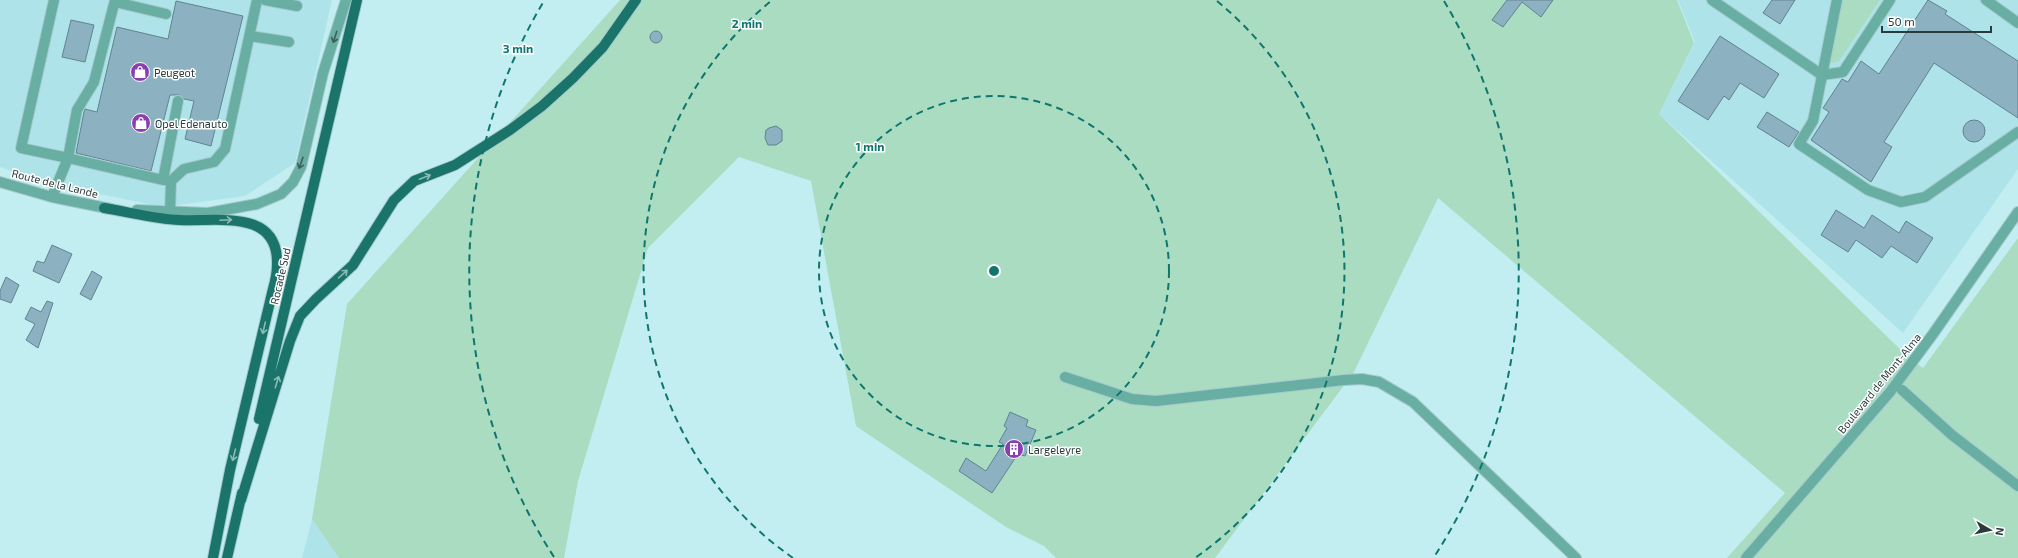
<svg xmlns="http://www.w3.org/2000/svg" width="2018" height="558" viewBox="0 0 2018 558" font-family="'Exo 2',sans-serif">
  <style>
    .built { fill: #aee4e9 }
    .green { fill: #a9dcc1 }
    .building { fill: #8cb1c0; stroke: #608392 }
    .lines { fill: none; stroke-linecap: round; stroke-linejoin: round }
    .minor-casing { stroke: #a4cace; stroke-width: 12 }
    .major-casing { stroke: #a4cace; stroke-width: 12 }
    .minor { stroke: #68aea2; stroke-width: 10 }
    .major { stroke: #1a7469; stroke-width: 10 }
    .oneway { stroke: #3d5e5b }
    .oneway2 { stroke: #8cbab4 }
    .ring { fill: none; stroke: #0f766e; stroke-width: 2; stroke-dasharray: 7 5 }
    .labels { text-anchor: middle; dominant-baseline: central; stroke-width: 3; stroke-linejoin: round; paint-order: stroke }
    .poi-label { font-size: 11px; fill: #2a3b3d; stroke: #fff; text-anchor: start }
    .street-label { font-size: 11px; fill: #2a3b3d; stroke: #fff }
    .centre { fill: #0f766e; stroke: #fff; stroke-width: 2 }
    .ring-label { font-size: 12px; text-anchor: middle; font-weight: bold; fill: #0f766e; stroke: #fff; stroke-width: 3; stroke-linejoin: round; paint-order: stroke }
  </style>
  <rect width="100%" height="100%" fill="#c2eef2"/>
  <path class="built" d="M 0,0 L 332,0 L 295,163 L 245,196 L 163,207 L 50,184 L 0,167 Z
    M 1678,0 L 2018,0 L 2018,169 L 1903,333 L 1659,114 L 1695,42 Z
    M 312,519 L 339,558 L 302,558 Z"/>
  <path class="green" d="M 620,0 L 1677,0 L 1694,43 L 1659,114 L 1907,356 L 1923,368 L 2018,238 L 2018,558 L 1727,558 L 1785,493 L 1438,198 L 1354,372 L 1215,558 L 1056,558 L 1044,546 L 1006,527 L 856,426 L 811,181 L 739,157 L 648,248 L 578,481 L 564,558 L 339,558 L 312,519 L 347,304 Z
    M 1841,0 L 1880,0 L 1839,61 L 1832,63 L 1827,58 Z"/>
  <path class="building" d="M 1507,0 L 1553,0 L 1541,17 L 1522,2 L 1503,27 L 1492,20 Z
    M 1772,0 L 1795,0 L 1780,24 L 1763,13 Z
    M 1928,0 L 1947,11 L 1945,14 L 2018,61 L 2018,118 L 1934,63 L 1884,142 L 1892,147 L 1871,182 L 1811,140 L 1829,112 L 1823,108 L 1842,79 L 1848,82 L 1861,61 L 1879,74 Z
    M 176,1 L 243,16 L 211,146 L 185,139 L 194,101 L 184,99 L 179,95 L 170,95 L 151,171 L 76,153 L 84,112 L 85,109 L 97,112 L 117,27 L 168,39 Z
    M 71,20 L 94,25 L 85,62 L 62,57 Z
    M650 37a6 6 0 1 1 12 0a6 6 0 1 1-12 0Z
    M 1720,36 L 1779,74 L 1764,98 L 1740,83 L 1729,100 L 1724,96 L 1708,120 L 1678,101 Z
    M 1767,112 L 1799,132 L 1789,147 L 1757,127 Z
    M1963 131a11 11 0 1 1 22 0a11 11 0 1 1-22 0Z
    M 776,126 L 782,130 L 782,141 L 776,145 L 768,145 L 765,138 L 766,130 L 769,128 Z
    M 1836,210 L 1864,228 L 1872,215 L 1899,233 L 1906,221 L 1933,238 L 1917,263 L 1891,246 L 1882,258 L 1856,240 L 1848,252 L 1821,235 Z
    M 52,245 L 72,254 L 59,283 L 33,271 L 37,261 L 44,263 Z
    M 92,271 L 102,277 L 91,300 L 80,294 Z
    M 6,277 L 19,285 L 11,303 L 0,299 L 0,291 Z
    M 47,301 L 53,303 L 38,348 L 26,340 L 35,324 L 25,319 L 31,307 L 41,312 Z
    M 1010,412 L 1028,420 L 1026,426 L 1036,430 L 1025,456 L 1018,454 L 992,493 L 959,471 L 966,458 L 986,471 L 1003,444 L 999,442 L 1007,428 L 1004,426 Z"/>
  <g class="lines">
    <g class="minor-casing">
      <path id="minor" d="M 115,0 L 94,82 L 77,110 L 68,158 L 163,180 L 178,101
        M 265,0 L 297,6
        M 1712,0 L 1822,75 L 1843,72 L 1890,0
        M 1837,0 L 1813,121 L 1799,144 L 1868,190 L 1901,202 L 1925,197 L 2018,132
        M 1986,0 L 2018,23
        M 115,2 L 166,14
        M 250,36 L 289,42
        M 165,180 L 171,181 L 170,213
        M 171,181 L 184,169 L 214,162 L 225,149 L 257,0
        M 0,182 L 52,197 L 111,209
        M 52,197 L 68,158 L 21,148 L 54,0
        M 137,210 L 208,213 L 257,204 L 281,194 L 293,182 L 301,167 L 323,73 L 346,0
        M 1065,377 L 1132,399 L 1156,401 L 1344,380 L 1362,379 L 1379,382 L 1413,402 L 1576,558
        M 1902,390 L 1952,435 L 2018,486
        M 1746,558 L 1890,392 L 1933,334 L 2018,212"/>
    </g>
    <g class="major-casing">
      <path id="major" d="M 104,208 C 129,212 155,219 180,220 C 217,222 279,208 277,265 C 277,273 275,282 273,289 L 230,470 L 213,558
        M 259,419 L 357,0
        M 241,500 L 290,341 L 300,316 L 316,299 L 353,265 L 394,200 L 414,181 L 455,165 L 510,130 L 542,106 L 573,78 L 603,47 L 636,0
        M 227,558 L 242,493"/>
    </g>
    <use href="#minor" class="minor"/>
    <use href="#major" class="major"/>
  </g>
  <defs><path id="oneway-shaft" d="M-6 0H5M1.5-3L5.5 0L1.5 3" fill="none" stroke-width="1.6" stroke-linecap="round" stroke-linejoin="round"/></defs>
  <g class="oneway">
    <use href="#oneway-shaft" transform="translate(335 37) rotate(108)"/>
    <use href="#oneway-shaft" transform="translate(301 163) rotate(109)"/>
  </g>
  <g class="oneway2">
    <use href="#oneway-shaft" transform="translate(425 177) rotate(-21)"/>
    <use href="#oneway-shaft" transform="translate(226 220) rotate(-3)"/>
    <use href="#oneway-shaft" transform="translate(343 274) rotate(-42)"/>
    <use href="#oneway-shaft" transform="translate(264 328) rotate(103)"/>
    <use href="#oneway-shaft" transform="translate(277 382) rotate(-73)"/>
    <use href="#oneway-shaft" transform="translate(234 455) rotate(104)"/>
  </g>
  <g class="ring">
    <circle cx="994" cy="271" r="175"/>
    <path d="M793 558A350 350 0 0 1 771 1M1217 1A350 350 0 0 1 1195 558"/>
    <path d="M554 557A525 525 0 0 1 544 1M1444 1A525 525 0 0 1 1434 557"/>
  </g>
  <defs>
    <g id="shop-disc" transform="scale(1)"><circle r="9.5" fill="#8a3fb1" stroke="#fff"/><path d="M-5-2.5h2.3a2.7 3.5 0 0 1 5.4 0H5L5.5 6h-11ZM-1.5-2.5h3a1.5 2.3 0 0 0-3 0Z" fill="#fff"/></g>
    <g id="building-disc" transform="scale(1)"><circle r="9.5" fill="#8a3fb1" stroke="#fff"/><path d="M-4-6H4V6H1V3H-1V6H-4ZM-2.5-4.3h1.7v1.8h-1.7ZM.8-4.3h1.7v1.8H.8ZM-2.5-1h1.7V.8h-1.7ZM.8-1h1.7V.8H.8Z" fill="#fff"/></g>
  </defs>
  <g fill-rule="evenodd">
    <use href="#shop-disc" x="140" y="72"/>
    <use href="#shop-disc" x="141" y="123"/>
    <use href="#building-disc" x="1014" y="449"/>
  </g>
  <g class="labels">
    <g class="poi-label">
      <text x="154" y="72">Peugeot</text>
      <text x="155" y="123">Opel Edenauto</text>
      <text x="1028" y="449">Largeleyre</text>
    </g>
    <g class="street-label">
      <text transform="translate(55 183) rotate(14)">Route de la Lande</text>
      <text transform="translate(280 276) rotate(-77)">Rocade Sud</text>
      <text transform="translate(1879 383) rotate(-51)">Boulevard de Mont-Alma</text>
    </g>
  </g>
  <circle cx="994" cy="271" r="6" class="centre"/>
  <g class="ring-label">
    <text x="747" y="28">2 min</text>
    <text x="518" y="53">3 min</text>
    <text x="870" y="151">1 min</text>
  </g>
  <g transform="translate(1990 530) rotate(99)" stroke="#ffffff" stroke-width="3" paint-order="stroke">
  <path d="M0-3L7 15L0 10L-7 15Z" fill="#2a3b3d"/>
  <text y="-6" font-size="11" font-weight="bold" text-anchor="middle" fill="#2a3b3d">N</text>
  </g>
  <path d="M1882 26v6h109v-6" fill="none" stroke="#2a3b3d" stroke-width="2"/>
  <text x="1888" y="26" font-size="12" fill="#2a3b3d" stroke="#ffffff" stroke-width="3" paint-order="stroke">50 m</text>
</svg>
